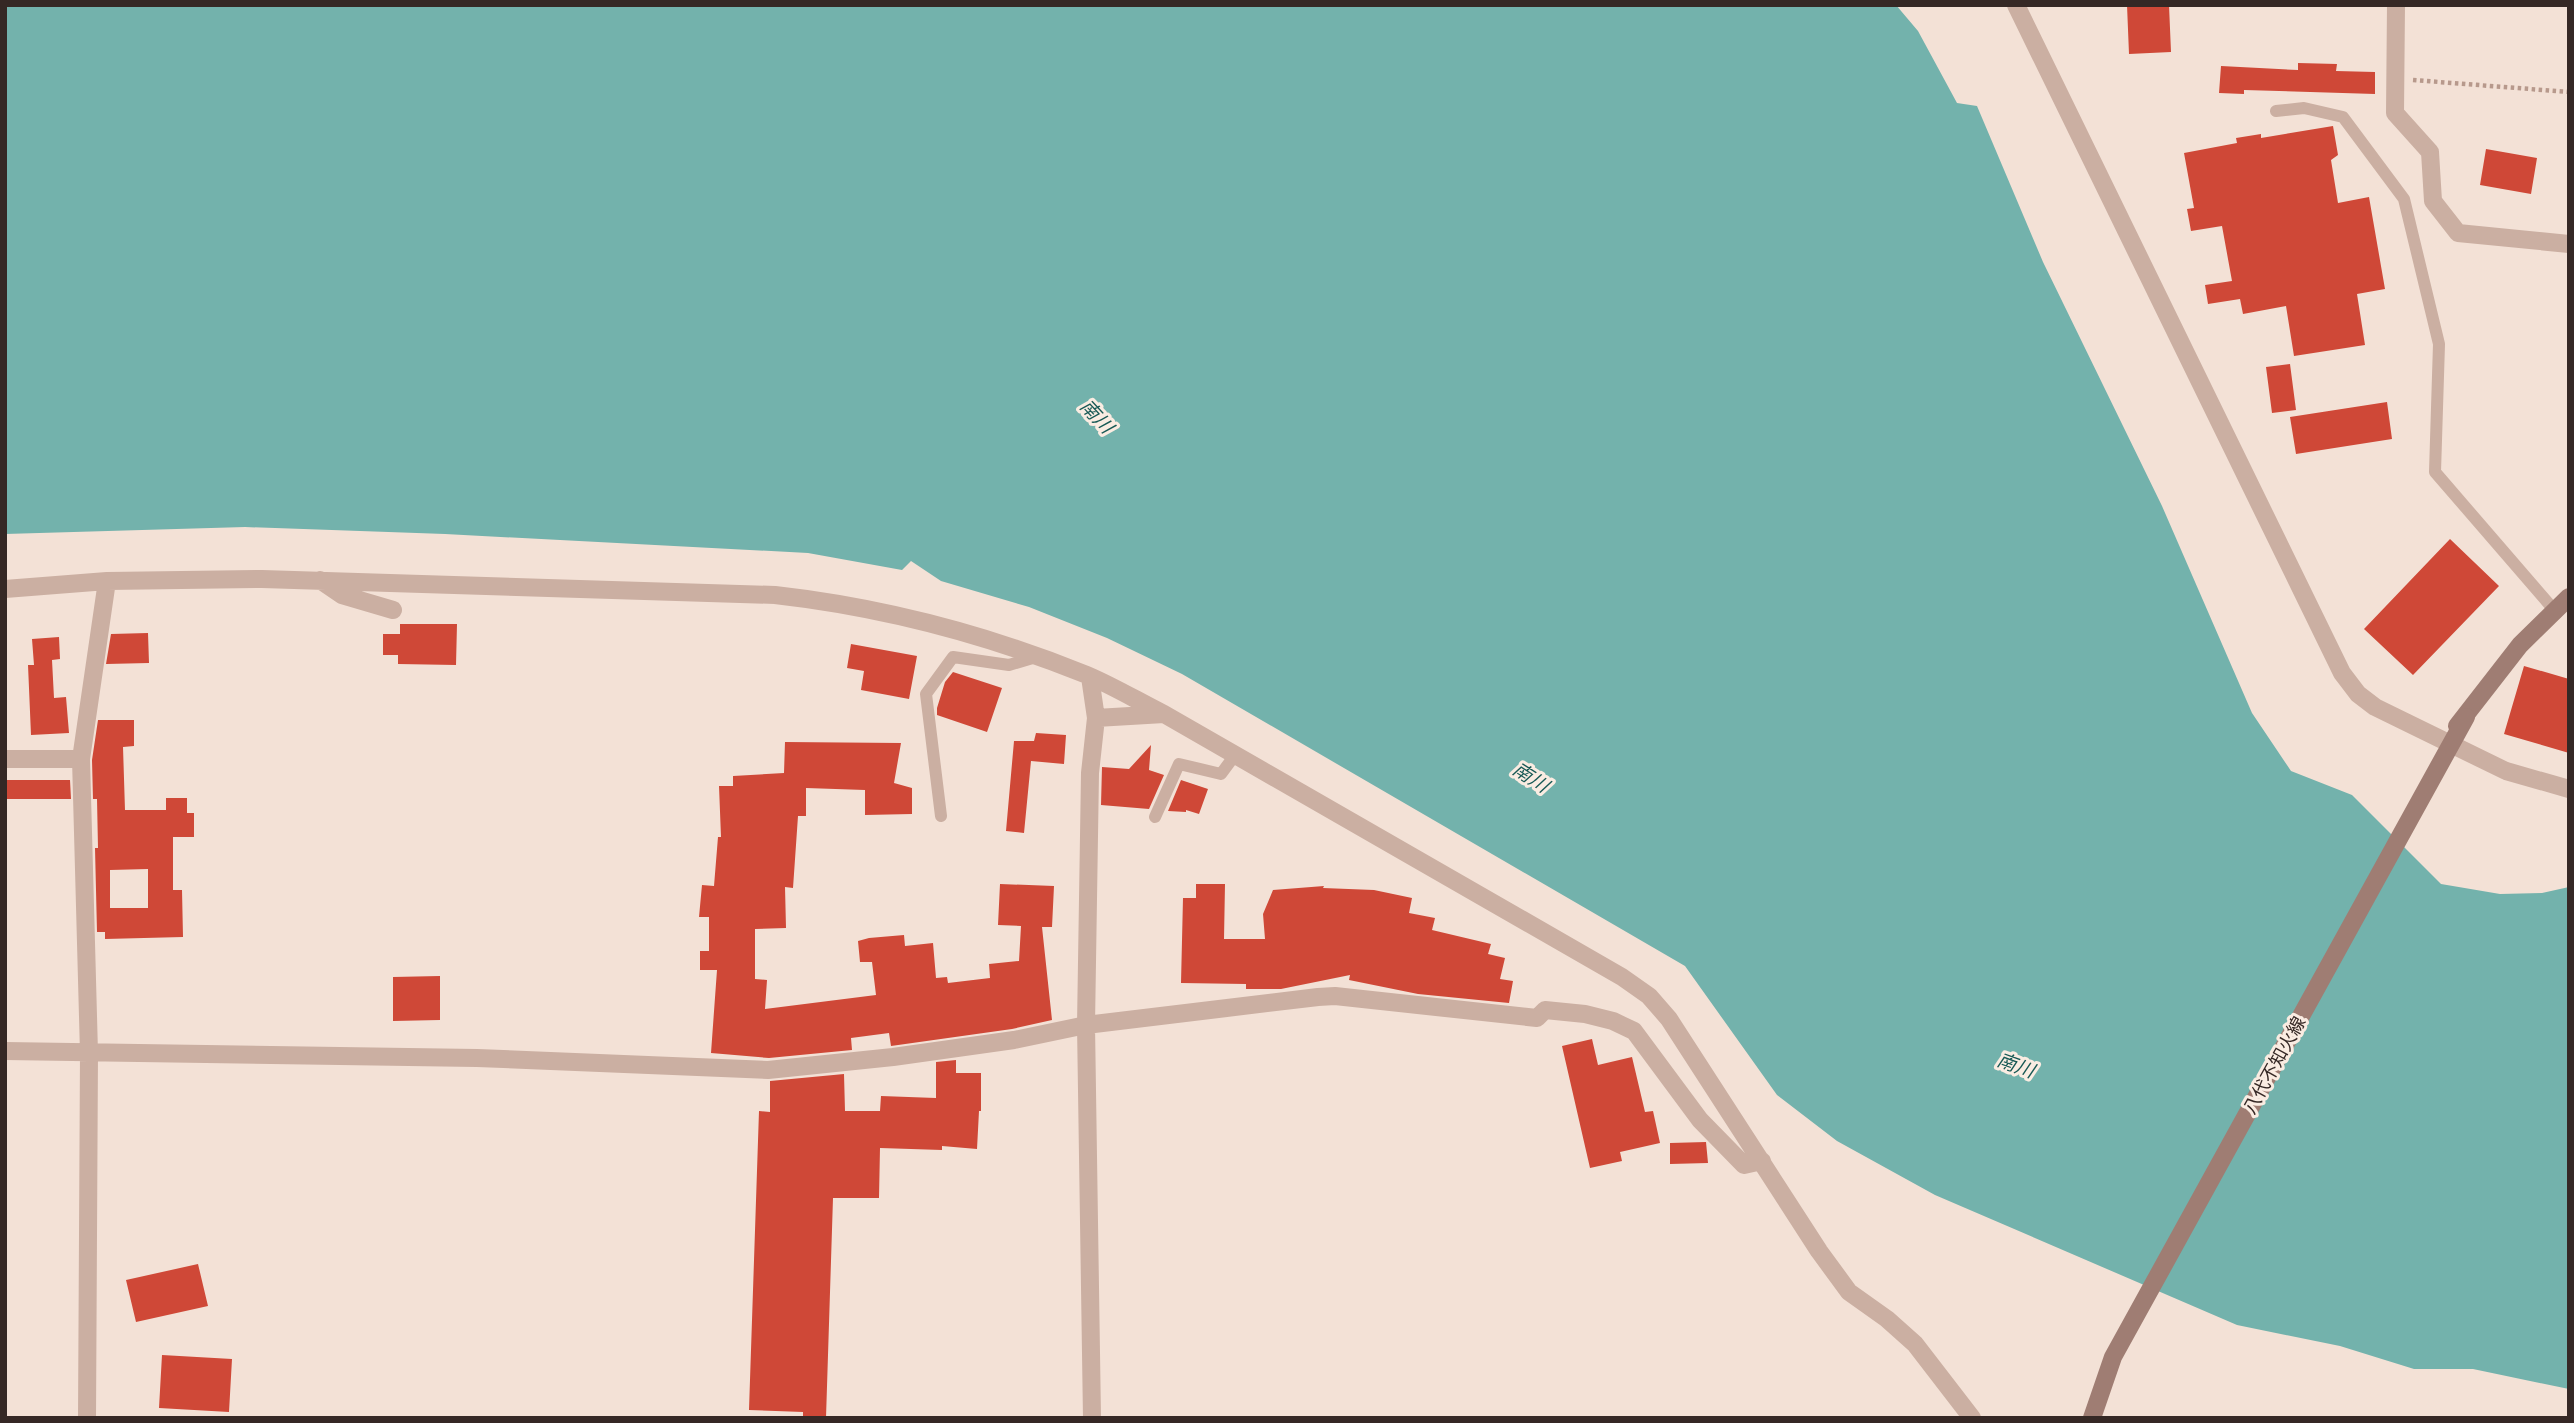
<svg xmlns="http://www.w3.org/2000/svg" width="2574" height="1423" viewBox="0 0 2574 1423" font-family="'DejaVu Sans','Noto Sans JP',sans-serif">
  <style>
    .water { fill: #73b2ac }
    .building { fill: #cf4837; fill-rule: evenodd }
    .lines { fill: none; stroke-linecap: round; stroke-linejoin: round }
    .path { stroke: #b7998c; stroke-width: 4.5; stroke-dasharray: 3.5 3.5; stroke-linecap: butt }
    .service { stroke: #cbafa2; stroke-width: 12 }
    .minor { stroke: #cbafa2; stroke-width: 18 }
    .secondary { stroke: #9f7d73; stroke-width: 18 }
    .secondary-bridge { stroke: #9f7d73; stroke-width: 18 }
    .labels { text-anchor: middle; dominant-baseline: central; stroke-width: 6; stroke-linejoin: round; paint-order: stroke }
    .street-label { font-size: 18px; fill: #352825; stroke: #faece2 }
    .water-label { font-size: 19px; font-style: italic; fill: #185955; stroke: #faece2 }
  </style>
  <rect width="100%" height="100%" fill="#f3e1d6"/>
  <path class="water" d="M 5,5 L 1896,5 L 1918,31 L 1957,103 L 1977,106 L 2043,262 L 2162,506 L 2252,713 L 2291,771 L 2352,795 L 2441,884 L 2500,894 L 2542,893 L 2569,887 L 2569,1389 L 2473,1369 L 2414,1369 L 2340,1346 L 2237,1325 L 1935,1195 L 1837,1141 L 1777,1095 L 1685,966 L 1182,674 L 1107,638 L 1029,607 L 941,581 L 911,561 L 902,570 L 808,553 L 445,534 L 245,527 L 5,534 Z"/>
  <path class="building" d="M 2127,5 L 2169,5 L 2171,52 L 2129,54 Z
    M 2298,63 L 2337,64 L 2336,71 L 2375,72 L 2375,94 L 2244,90 L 2244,94 L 2219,93 L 2221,66 L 2298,70 Z
    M 2333,126 L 2338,155 L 2331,160 L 2338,203 L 2369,197 L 2385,289 L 2357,294 L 2365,345 L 2294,356 L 2286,306 L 2243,314 L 2240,299 L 2208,304 L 2205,285 L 2232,281 L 2222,226 L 2191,231 L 2187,209 L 2194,208 L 2184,153 L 2237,143 L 2236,138 L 2261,134 L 2261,138 Z
    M 2486,149 L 2537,158 L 2531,194 L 2480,185 Z
    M 2290,364 L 2296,410 L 2272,413 L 2266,367 Z
    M 2387,402 L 2392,439 L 2296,454 L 2290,417 Z
    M 2450,539 L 2499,586 L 2413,675 L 2364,629 Z
    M 400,624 L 457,624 L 456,665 L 398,664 L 398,655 L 383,655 L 383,634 L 400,634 Z
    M 148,633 L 149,663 L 106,664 L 111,634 Z
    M 59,637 L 60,659 L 52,660 L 54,698 L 66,697 L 69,733 L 31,735 L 28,665 L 34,665 L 32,639 Z
    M 851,644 L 917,656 L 909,699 L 861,690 L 864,671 L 847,668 Z
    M 2524,666 L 2569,679 L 2569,753 L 2504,734 Z
    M 953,672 L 1002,688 L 987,732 L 937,715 L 937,708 L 945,682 Z
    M 98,720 L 134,720 L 134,746 L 123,747 L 125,810 L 166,810 L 166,798 L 187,798 L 187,813 L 194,813 L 194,837 L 173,837 L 173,890 L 182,890 L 183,937 L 105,939 L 105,932 L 97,932 L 95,848 L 98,848 L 97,799 L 93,799 L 92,760 ZM 148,869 L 148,908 L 110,908 L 110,870 Z
    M 1036,733 L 1066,735 L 1064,764 L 1031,761 L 1024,833 L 1006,831 L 1014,741 L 1034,741 Z
    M 785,742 L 901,743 L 894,783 L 912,788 L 912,814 L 865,815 L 865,790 L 806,788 L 806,816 L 798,816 L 793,888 L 785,887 L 786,928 L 755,929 L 755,979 L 767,980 L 765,1009 L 876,995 L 872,962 L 860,962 L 858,941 L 869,938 L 904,935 L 905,946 L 933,943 L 936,978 L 947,977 L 948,983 L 990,978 L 989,964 L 1019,961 L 1021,926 L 998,925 L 1000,884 L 1054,886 L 1052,927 L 1042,927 L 1052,1020 L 1012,1029 L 891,1046 L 889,1033 L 851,1038 L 852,1050 L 769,1058 L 711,1053 L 717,970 L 700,970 L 700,951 L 709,951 L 709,917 L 699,917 L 702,885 L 714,886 L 718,837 L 721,837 L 719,786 L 733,786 L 733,776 L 784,773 Z
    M 1151,745 L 1149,770 L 1164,775 L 1149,809 L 1101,805 L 1102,767 L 1129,769 Z
    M 5,780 L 70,780 L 71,799 L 5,799 Z
    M 1181,780 L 1208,789 L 1199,814 L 1186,810 L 1186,812 L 1168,811 Z
    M 1196,884 L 1225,884 L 1224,939 L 1265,939 L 1263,914 L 1273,890 L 1324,886 L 1323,888 L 1374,890 L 1412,898 L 1409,913 L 1435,918 L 1432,930 L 1491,944 L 1488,954 L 1505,958 L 1500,979 L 1513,981 L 1509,1003 L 1418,994 L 1349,980 L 1350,975 L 1281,989 L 1246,989 L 1246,984 L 1181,983 L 1183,898 L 1196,898 Z
    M 440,976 L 440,1020 L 393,1021 L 393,977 Z
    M 1592,1039 L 1598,1065 L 1632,1057 L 1645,1112 L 1653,1111 L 1660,1143 L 1620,1152 L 1622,1161 L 1590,1168 L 1562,1046 Z
    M 956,1060 L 956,1073 L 981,1073 L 981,1111 L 979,1111 L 977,1149 L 942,1146 L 942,1150 L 880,1148 L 879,1198 L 833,1198 L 826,1418 L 803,1418 L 803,1412 L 749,1410 L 759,1111 L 770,1112 L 770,1081 L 844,1074 L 845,1111 L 880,1111 L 881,1096 L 936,1098 L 936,1062 Z
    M 1706,1142 L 1708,1163 L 1670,1164 L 1670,1143 Z
    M 198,1264 L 208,1306 L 136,1322 L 126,1280 Z
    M 162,1355 L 232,1359 L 229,1412 L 159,1408 Z"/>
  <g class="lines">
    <path class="path" d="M 2413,80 L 2569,92"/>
    <path class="service" d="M 2276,111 L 2304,108 L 2343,117 L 2404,199 L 2439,344 L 2435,472 L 2555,611
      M 941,816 L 926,694 L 953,657 L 1009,665 L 1036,657
      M 1155,817 L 1179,764 L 1221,774 L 1235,755"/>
    <path class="minor" d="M 2016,5 L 2342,673 L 2358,694 L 2375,707 L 2506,771 L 2569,789
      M 2396,5 L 2395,113 L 2430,152 L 2433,201 L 2458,233 L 2569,244
      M 320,580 L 342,595 L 393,610
      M 5,589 L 107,581 L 262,579 L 775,595 C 881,607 988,635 1087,675 C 1113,686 1138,701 1164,714 L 1622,977 L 1649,996 L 1669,1019 L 1819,1251 L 1849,1292 L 1887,1319 L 1915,1344 L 1972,1418
      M 1090,677 L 1096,718 L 1090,773 L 1086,1025 L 1092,1418
      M 1096,718 L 1164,714
      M 5,759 L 81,759
      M 5,1051 L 477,1058 L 768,1070 L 893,1057 L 1014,1040 L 1086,1025 L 1318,997 L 1335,996 L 1537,1018 L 1545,1010 L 1585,1014 L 1613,1021 L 1634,1031 L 1700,1120 L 1744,1165 L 1762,1161
      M 87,1418 L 89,1053 L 81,759 L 107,581"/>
    <path class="secondary" d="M 2457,726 L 2520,645 L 2569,597"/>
    <path class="secondary-bridge" d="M 2092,1418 L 2113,1357 L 2466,717"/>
  </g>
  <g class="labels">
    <g class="street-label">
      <text transform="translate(2274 1065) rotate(-61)">八代不知火線</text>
    </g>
    <g class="water-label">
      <text transform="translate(1097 416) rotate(47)">南川</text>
      <text transform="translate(1531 777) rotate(33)">南川</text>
      <text transform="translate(2016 1065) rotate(20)">南川</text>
    </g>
  </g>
  <rect width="2574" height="1423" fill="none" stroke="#352825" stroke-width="14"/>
</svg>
